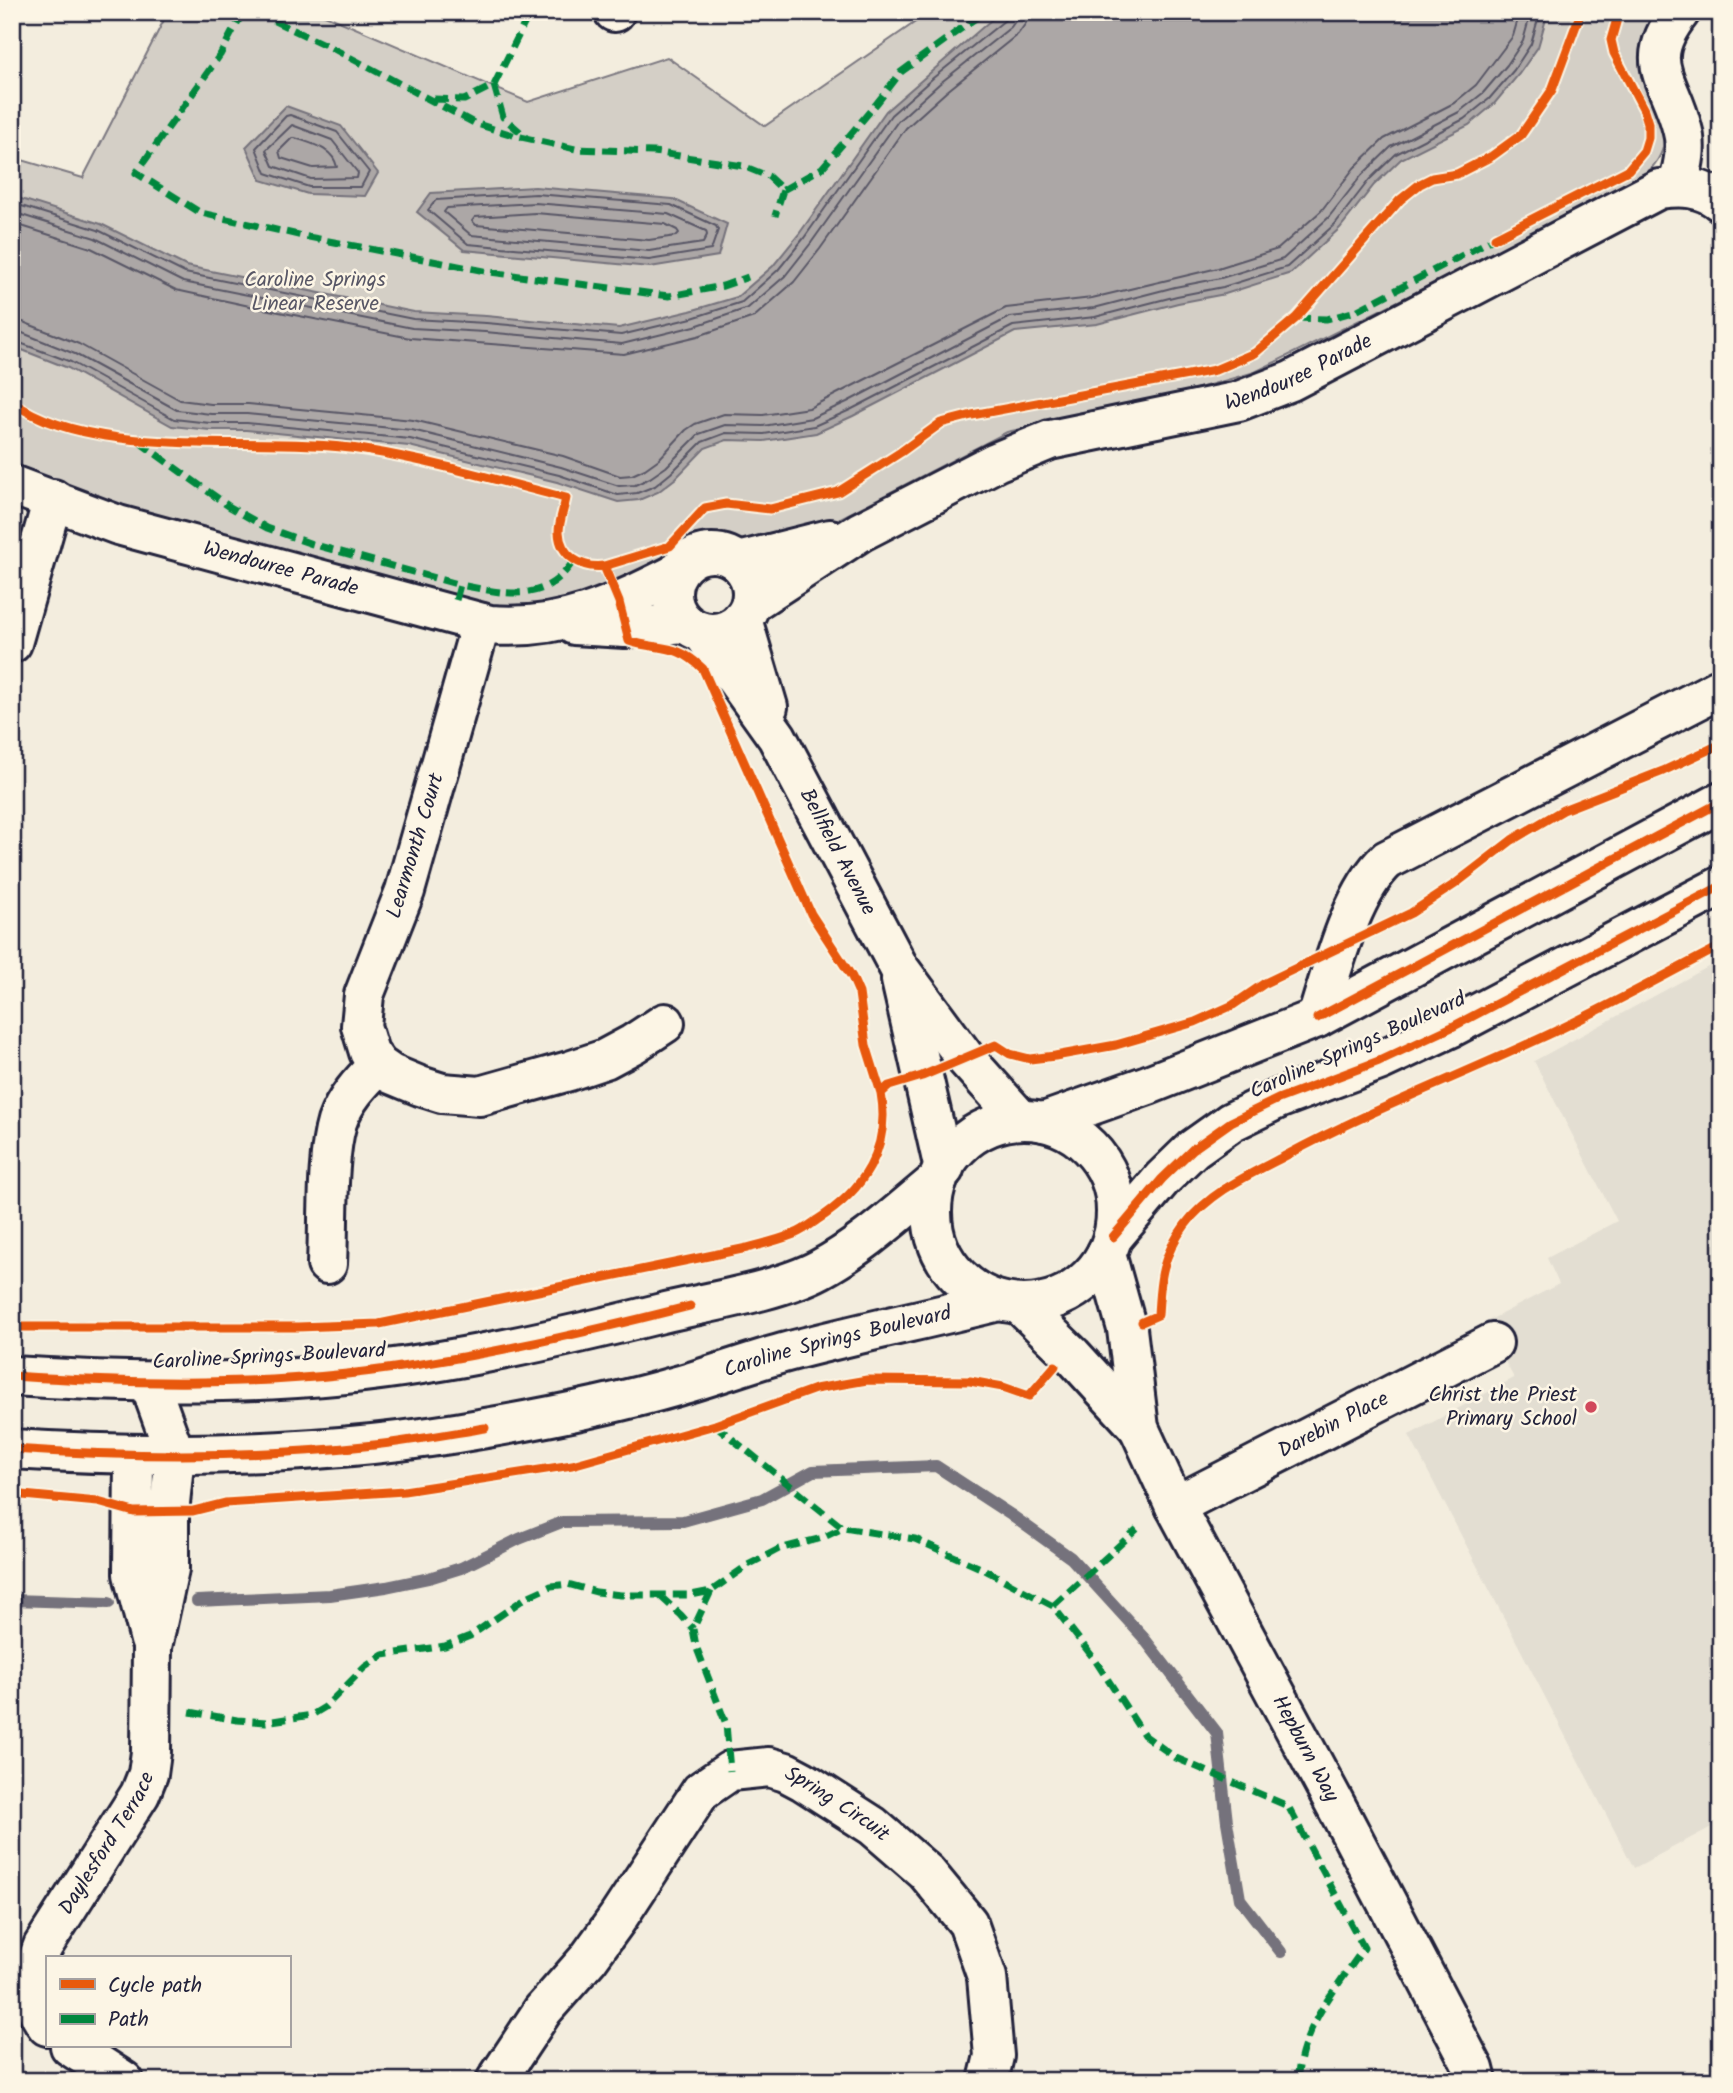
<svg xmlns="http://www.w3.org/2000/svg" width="1733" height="2093" viewBox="0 0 1733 2093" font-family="Kalam,sans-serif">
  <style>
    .built { fill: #e3ded2 }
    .green { fill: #d4cfc6; stroke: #7b7880; stroke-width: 2 }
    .water { fill: #aca7a6; stroke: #75727b; stroke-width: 2 }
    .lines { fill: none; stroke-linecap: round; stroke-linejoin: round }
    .shore { stroke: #595766; stroke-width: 2 }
    .stream { stroke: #75727b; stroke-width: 12 }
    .minor-casing { stroke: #22223b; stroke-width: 44 }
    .major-casing { stroke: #22223b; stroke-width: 44 }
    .minor { stroke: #fcf5e5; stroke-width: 38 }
    .major { stroke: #fcf5e5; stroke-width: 38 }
    .quiet { stroke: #00873e; stroke-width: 7; stroke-dasharray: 14 7; stroke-linecap: butt }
    .cycleway-casing { stroke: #fcf5e5; stroke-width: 13 }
    .cycleway { stroke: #e8590c; stroke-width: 9 }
    .poi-dot { fill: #d1495b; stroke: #fcf5e5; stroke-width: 2.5 }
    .labels { text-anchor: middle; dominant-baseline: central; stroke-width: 5; stroke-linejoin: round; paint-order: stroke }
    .park-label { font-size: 21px; fill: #575665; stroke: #fcf5e5 }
    .street-label { font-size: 21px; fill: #22223b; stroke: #fcf5e5 }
    .poi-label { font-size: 21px; fill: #22223b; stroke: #fcf5e5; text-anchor: end }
  </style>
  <rect width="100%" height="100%" fill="#f3edde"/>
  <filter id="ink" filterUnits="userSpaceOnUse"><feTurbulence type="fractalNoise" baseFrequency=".0143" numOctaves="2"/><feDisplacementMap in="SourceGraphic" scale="14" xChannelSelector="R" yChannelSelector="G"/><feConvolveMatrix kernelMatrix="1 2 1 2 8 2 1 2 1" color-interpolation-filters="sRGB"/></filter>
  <g filter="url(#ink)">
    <path class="built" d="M 1721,960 L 1721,1822 L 1634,1868 L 1409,1435 L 1514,1378 L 1484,1323 L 1559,1284 L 1547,1258 L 1617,1221 L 1534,1061 Z"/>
    <path class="green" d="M 168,12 L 318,12 L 528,102 L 667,57 L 765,126 L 930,12 L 1653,12 C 1645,30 1638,51 1643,71 C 1651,110 1684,135 1648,172 L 1489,256 L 1255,372 L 1171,396 L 1007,432 L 827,525 L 745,544 L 706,541 L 693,544 L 645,581 L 632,587 L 543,605 L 488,605 L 134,511 L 12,463 L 12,157 L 83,178 Z"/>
    <path class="water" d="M 1006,12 L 1548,12 L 1538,47 L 1519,74 L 1494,104 L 1469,125 L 1401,159 L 1374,185 L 1340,228 L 1291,273 L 1225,294 L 1178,303 L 1097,324 L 1015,332 L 853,416 L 816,433 L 764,441 L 727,440 L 705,448 L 676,478 L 658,492 L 639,500 L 618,502 L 557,482 L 409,446 L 246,430 L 210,430 L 172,426 L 68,368 L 12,346 L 12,196 L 101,224 L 186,266 L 414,312 L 486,316 L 619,328 L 690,311 L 737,297 L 773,266 L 799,234 L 886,111 L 991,20 Z
      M 286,106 L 341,126 L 378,173 L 365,196 L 308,194 L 261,180 L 246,147 Z
      M 535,187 L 673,199 L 727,224 L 718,256 L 650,267 L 464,250 L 417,212 L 431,193 Z"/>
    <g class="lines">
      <path class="shore" d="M 290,115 L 337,132 L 369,172 L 361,187 L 309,187 L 266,173 L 256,148 L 286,116 Z
        M 292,125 L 332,140 L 358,173 L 357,178 L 311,179 L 273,166 L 266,150 Z
        M 295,138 C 312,144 333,148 337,167 L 313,168 L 281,158 L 279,151 L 292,138 Z
        M 536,194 L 671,205 L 716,226 L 718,230 L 711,250 L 649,260 L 468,244 L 428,210 L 436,200 Z
        M 12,203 L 98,230 L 185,273 L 413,319 L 486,323 L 621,335 L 692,318 L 742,302 L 778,270 L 804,238 L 891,115 L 933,78 L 1005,20 L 1008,12
        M 535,203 L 668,214 L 706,231 L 707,235 L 703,243 L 649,251 L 471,235 L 444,212 L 447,208 Z
        M 12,212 L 95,238 L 183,282 L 412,328 L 485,332 L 622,344 L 695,326 L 748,308 L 785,276 L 811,243 L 898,121 L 939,84 L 1011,27 L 1016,20 L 1017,12
        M 535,213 L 665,224 L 677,230 L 679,233 L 676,236 L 649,240 L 476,225 L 472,221 L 475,217 Z
        M 12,223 L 91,248 L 176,290 L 254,307 L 410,338 L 624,354 L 698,336 L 754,317 L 794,282 L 820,249 L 906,128 L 946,92 L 1018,34 L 1026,23 L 1027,12
        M 12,321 L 23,322 L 79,344 L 180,400 L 211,404 L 248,404 L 413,420 L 563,456 L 620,476 L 632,475 L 645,469 L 659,459 L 686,430 L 695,424 L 724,414 L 763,415 L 809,408 L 1006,308 L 1092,298 L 1218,268 L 1278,249 L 1321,211 L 1354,168 L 1384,139 L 1454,103 L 1476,85 L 1513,36 L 1520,12
        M 12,331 L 20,332 L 75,354 L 177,410 L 211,414 L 247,414 L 412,430 L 561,467 L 619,486 L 635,485 L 650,478 L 666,467 L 699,434 L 725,425 L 763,426 L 812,418 L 847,402 L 1010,317 L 1094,308 L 1175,287 L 1221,278 L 1283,259 L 1328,218 L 1362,175 L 1391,147 L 1459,112 L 1483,93 L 1507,65 L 1523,41 L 1531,12
        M 12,340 L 71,362 L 174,419 L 210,423 L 247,423 L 410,439 L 559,475 L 618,495 L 637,493 L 655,486 L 671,473 L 702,442 L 726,433 L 764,434 L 814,426 L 850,410 L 1013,326 L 1095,317 L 1177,296 L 1223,287 L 1287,267 L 1335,224 L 1369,180 L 1396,154 L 1464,119 L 1489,99 L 1514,70 L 1531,44 L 1540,12"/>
      <path class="stream" d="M 12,1600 L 109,1603
        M 197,1601 L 330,1595 L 386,1587 L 429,1578 L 461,1568 L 519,1539 L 562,1522 L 683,1521 L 762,1499 L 813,1471 L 936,1466 L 1011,1515 L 1071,1558 L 1143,1637 L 1217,1733 L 1227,1822 L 1240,1899 L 1281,1952"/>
      <g class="minor-casing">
        <g id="minor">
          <path d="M 614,12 L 615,12"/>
          <path d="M 1678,186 C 1683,166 1688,148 1682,128 C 1670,79 1640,63 1680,12"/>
          <path id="s1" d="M 12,485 L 118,525 L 490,625 C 562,631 614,605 676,574"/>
          <circle cx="712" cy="593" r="40"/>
          <path d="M 738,562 L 830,539"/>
          <path id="s2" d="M 751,603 L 860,532 L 996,462 L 1050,440 L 1239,401 L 1291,381 L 1659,189 C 1682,186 1701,186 1721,202"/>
          <path d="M 742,619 L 768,707"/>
          <path d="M 481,623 L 405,891 L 364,995 L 361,1026 L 369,1052 L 378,1065 L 391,1074 L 420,1086 L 442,1093 L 480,1096 L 569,1071 L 605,1059 L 633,1044 L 665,1023"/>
          <path d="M 574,625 L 625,628 L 685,623"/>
          <path id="s3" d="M 702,632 L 777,737 L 899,968 L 966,1059 L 1021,1120"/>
          <path d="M 12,643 L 53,499"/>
          <path d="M 901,980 L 944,1169"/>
          <path d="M 1317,1018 C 1332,971 1351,893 1387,860 L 1721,688"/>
          <path id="s4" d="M 1106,1254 L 1127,1329 L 1139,1428 L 1175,1506 L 1342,1817 L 1474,2069 L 1477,2081"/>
          <path d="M 327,1264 C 329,1224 326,1159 337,1122 C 345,1099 361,1082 378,1065"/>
          <path d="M 1019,1304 L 1072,1355 L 1139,1428"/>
          <path d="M 134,1456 L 133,1574 L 150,1640"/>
          <path id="s5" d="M 1175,1506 L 1493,1343"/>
          <path id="s6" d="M 47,2026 C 27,1999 30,1976 43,1946 L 140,1794 L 148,1774 L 151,1752 L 152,1647 L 169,1569 L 169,1513 L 175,1454"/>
          <path d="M 70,2046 L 124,2081"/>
          <path id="s7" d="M 496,2081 L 543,2010 L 588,1959 L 617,1919 L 701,1791 L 730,1771 L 769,1767 L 786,1772 L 803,1781 L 873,1826 L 926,1872 L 968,1923 L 987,1977 L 994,2056 L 988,2081"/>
        </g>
      </g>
      <g class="major-casing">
        <g id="major">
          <circle cx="1024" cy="1212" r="92"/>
          <path d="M 1044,1122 L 1148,1085 L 1317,1018 L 1721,802"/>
          <path d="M 1113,1237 L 1162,1179 L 1193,1149 L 1231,1122 L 1278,1099 L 1379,1061 L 1452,1027 L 1721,886"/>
          <path d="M 12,1376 C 123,1383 235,1385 345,1374 C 452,1363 558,1339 662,1313 C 708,1302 779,1291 820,1269 C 863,1246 900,1211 938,1180"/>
          <path d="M 149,1382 L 175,1454"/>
          <path id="s8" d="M 12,1449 C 170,1459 330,1456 486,1428 C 550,1417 615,1404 677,1386 C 713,1376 747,1363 783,1353 C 854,1334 927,1319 999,1301"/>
        </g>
      </g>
      <use href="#minor" class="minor"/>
      <use href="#major" class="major"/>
      <path class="quiet" d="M 243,12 L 220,55 L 136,173 L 201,213 L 303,236 L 490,272 L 669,296 L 723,286 L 748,277
        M 255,12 L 332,48 L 474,123 L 516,136 L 576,149 L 654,152 L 743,166 L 768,176 L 783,190 L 775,216
        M 494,85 L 503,117 L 526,137
        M 434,99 L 464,100 L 494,85 L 530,12
        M 783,190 L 822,168 L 877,103 L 901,72 L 984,12
        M 1296,318 L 1327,319 L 1356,311 L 1495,238
        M 139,442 L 230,507 L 267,528 L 312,544 L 460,585
        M 456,600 L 460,585 C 505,593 544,606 574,560
        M 715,1425 L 843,1528
        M 711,1591 L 693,1629 L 696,1646 L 726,1724 L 730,1771
        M 660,1596 L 681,1615 L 693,1629
        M 1053,1606 L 1137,1529
        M 190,1712 L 237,1720 L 266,1722 L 312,1715 L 325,1707 L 365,1667 L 383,1655 L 445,1646 L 470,1636 L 527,1597 L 551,1586 L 568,1584 L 596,1592 L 621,1595 L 691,1595 L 711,1591 L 748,1565 L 779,1549 L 822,1538 L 843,1528 L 915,1539 L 985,1570 L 1053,1606 L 1095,1660 L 1144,1735 L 1176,1758 L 1288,1806 L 1364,1948 C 1334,1991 1302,2027 1297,2081"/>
      <g class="cycleway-casing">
        <path id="cycleway" d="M 1495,238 L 1628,170 L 1644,151 L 1648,138 L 1648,123 L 1644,110 L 1614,53 L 1611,40 L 1619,12
          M 12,402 C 98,463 261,433 365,450 C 433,461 500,481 566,498 C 564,509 559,521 559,532 C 560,556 582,569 604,566 L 670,546 L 705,508 L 726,504 L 770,509 L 838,492 L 901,452 L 941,423 L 972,415 L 1215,370 L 1255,353 L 1296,318 L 1400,200 L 1420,184 L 1432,178 L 1457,174 L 1492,156 L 1521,135 L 1552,90 L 1581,12
          M 604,566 L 619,602 L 629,641 C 660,651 676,642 703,669 L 811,914 L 852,977 L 859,993 L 866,1045 L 881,1093
          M 1317,1018 L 1721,802
          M 1113,1237 L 1162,1179 L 1193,1149 L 1231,1122 L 1278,1099 L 1379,1061 L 1452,1027 L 1721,886
          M 1142,1322 L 1158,1315 C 1160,1278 1162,1256 1185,1225 C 1210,1192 1249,1175 1285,1156 C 1368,1111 1455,1078 1541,1038 C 1602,1010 1661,977 1721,946
          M 12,1327 L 298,1327 L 379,1324 L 747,1248 C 763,1244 779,1240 794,1234 C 802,1231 810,1225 817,1220 C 863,1191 891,1149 881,1093 L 889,1086 L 922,1076 L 996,1045 L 1010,1054 L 1030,1059 L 1055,1056 L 1116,1045 L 1195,1022 L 1233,1005 L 1265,983 L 1411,913 L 1455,884 L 1512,840 L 1563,810 L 1663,771 L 1721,744
          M 12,1376 C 123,1383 236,1386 347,1374 C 463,1361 577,1335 690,1306
          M 12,1449 C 130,1457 257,1458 374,1445 C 411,1441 448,1434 485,1428
          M 12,1494 L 98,1502 L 134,1512 L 193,1511 L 225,1503 L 404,1491 L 572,1465 L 715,1425 L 815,1389 L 867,1380 L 970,1381 L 1003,1387 L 1029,1396 L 1055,1366"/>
      </g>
      <use href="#cycleway" class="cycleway"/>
    </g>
  </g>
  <circle class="poi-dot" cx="1591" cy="1407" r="7"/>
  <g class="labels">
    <g class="park-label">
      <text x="315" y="280">Caroline Springs<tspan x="315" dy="24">Linear Reserve</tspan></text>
    </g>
    <g class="street-label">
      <text stroke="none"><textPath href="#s2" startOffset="600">Wendouree Parade</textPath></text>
      <text stroke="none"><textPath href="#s1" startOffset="282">Wendouree Parade</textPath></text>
      <text transform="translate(416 846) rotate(-73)">Learmonth Court</text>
      <text stroke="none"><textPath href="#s3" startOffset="259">Bellfield Avenue</textPath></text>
      <text transform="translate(1358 1046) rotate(-24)">Caroline Springs Boulevard</text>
      <text stroke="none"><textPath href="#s8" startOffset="838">Caroline Springs Boulevard</textPath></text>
      <text transform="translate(269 1357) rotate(-3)">Caroline Springs Boulevard</text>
      <text stroke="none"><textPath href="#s5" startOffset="178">Darebin Place</textPath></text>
      <text stroke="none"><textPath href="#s4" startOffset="539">Hepburn Way</textPath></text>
      <text stroke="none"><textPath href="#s7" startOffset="508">Spring Circuit</textPath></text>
      <text stroke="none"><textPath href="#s6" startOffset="206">Daylesford Terrace</textPath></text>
    </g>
    <g class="poi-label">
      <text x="1577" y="1395">Christ the Priest<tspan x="1577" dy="24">Primary School</tspan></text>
    </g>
  </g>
  <rect width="1733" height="2093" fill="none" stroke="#fcf5e5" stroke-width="42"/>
  <rect x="21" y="21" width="1691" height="2051" fill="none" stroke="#22223b" stroke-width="2.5" filter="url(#ink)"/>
  <rect x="46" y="1956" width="245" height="91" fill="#fcf5e5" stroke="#a5a1a1" stroke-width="2"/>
  <rect x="60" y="1979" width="35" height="10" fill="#e8590c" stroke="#a5a1a1" stroke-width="2"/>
  <text x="108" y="1992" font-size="21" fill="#22223b">Cycle path</text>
  <rect x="60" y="2014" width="35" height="10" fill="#00873e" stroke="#a5a1a1" stroke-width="2"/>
  <text x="108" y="2026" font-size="21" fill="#22223b">Path</text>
</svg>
